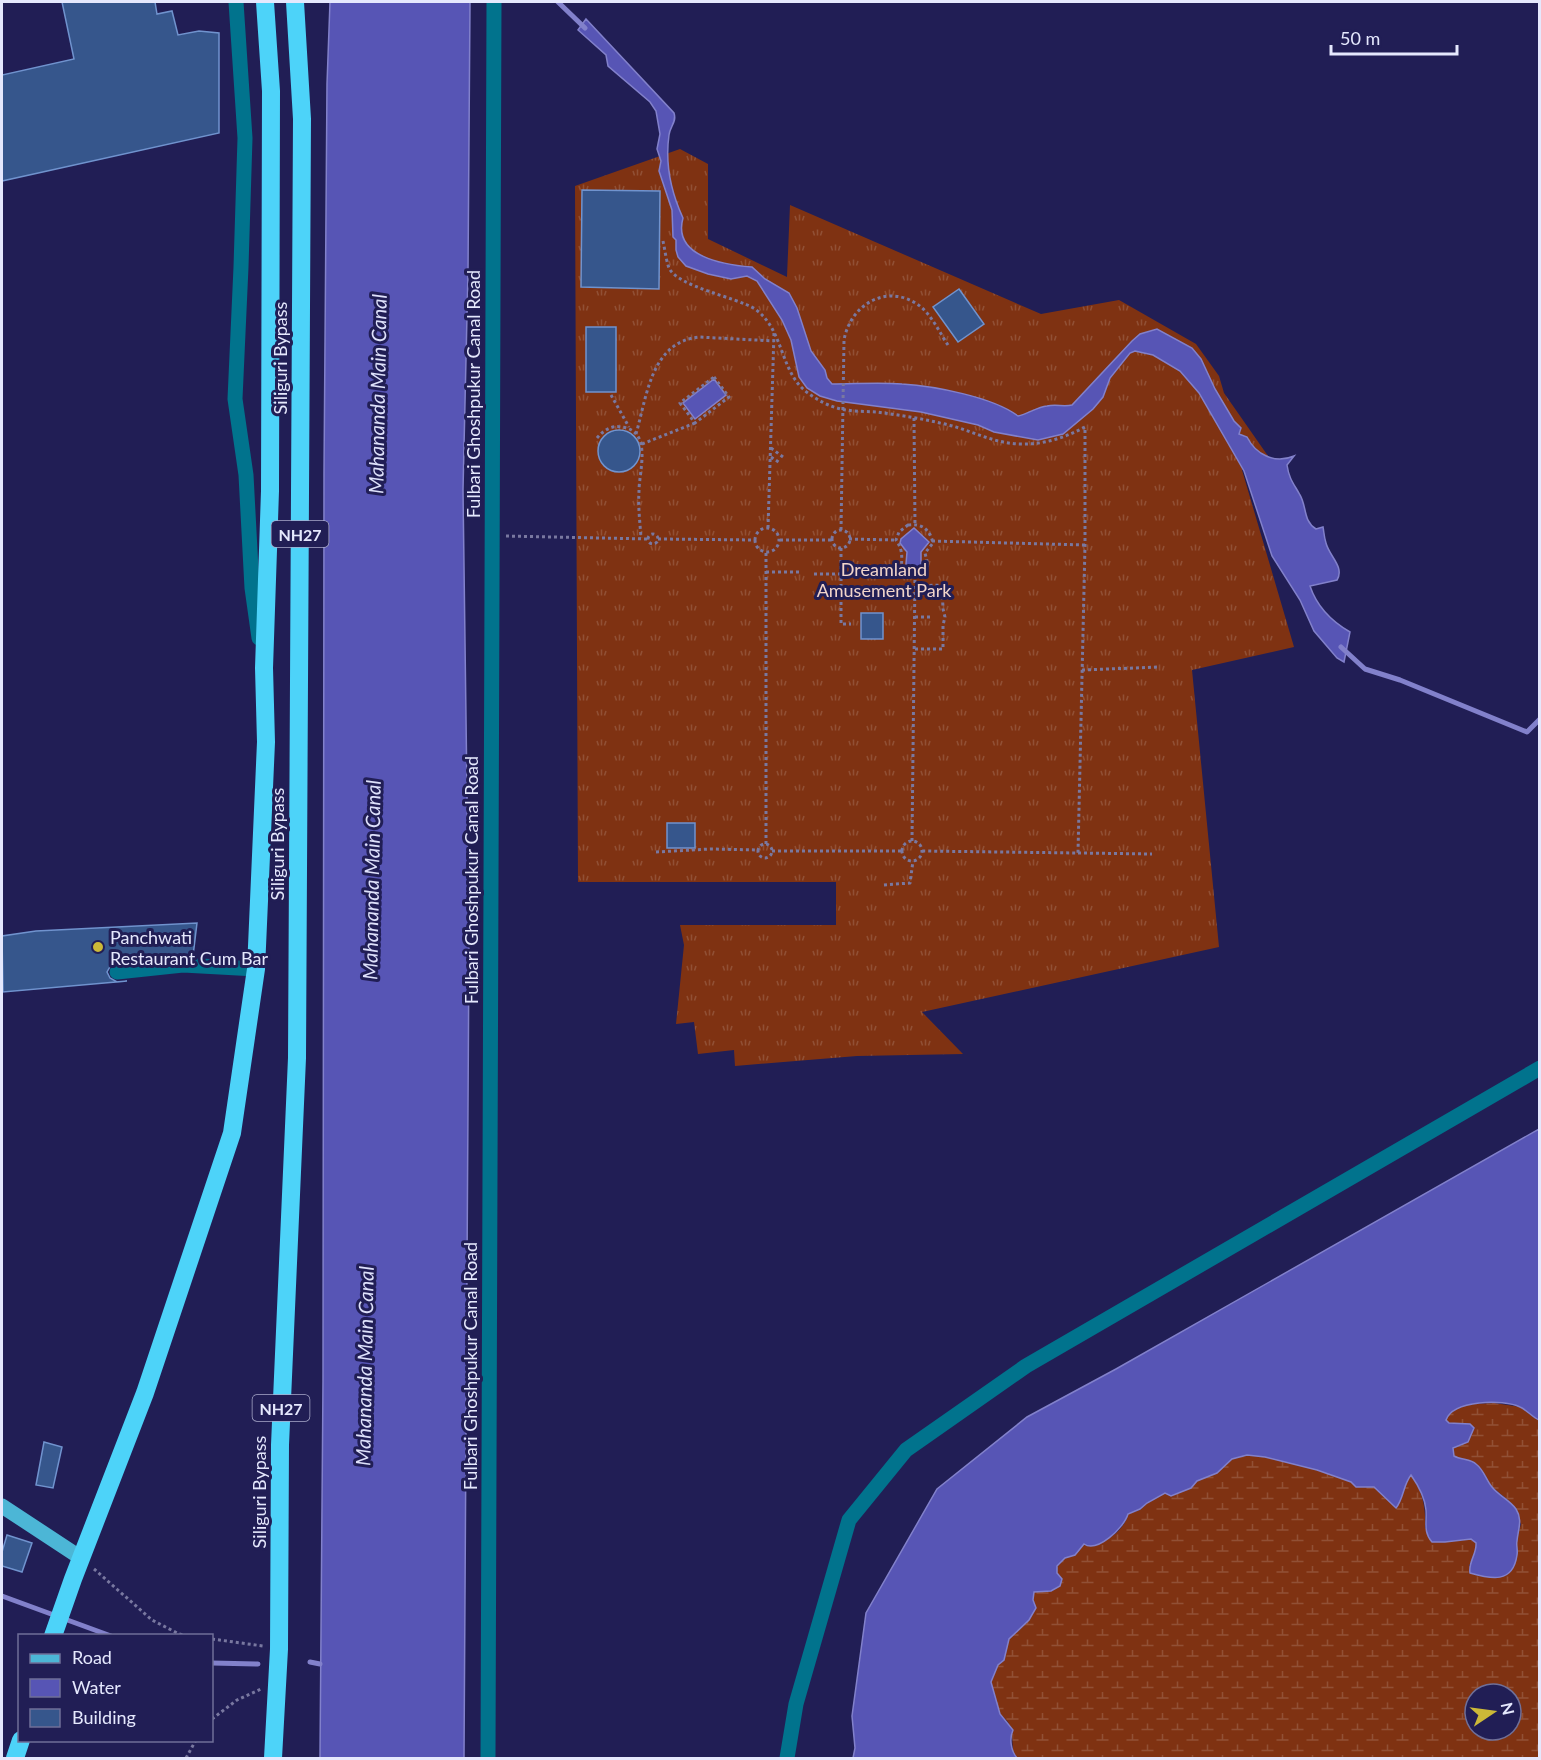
<svg xmlns="http://www.w3.org/2000/svg" width="1541" height="1760" viewBox="0 0 1541 1760" font-family="Lato,sans-serif">
  <style>
    .grass { fill: url(#grass-tufts) }
    .wetland { fill: url(#wetland-marsh); fill-rule: evenodd }
    .water { fill: #5755b5; stroke: #8281cb; stroke-width: 1.5 }
    .lines { fill: none; stroke-linecap: round; stroke-linejoin: round }
    .stream { stroke: #8281cb; stroke-width: 5 }
    .building { fill: #36568c; stroke: #7093ce; stroke-width: 1.5 }
    .path { stroke: #7978a0; stroke-width: 3; stroke-dasharray: 3 3; stroke-linecap: butt }
    .minor { stroke: #01738d; stroke-width: 15 }
    .major { stroke: #4cb6d6; stroke-width: 15 }
    .highway { stroke: #4dd3f9; stroke-width: 18 }
    .poi-dot { fill: #ccb938; stroke: #211e55; stroke-width: 2 }
    .labels { text-anchor: middle; dominant-baseline: central; stroke-width: 6; stroke-linejoin: round; paint-order: stroke }
    .shield { fill: #211e55; stroke: #aaabcb; stroke-width: 1.5 }
    .shield-label { font-size: 16px; font-weight: bold; fill: #e5e8fd }
    .street-label { font-size: 18px; fill: #e5e8fd; stroke: #211e55 }
    .park-label { font-size: 18px; fill: #f2d5ca; stroke: #211e55 }
    .poi-label { font-size: 18px; fill: #e5e8fd; stroke: #211e55; text-anchor: start }
    .water-label { font-size: 20px; font-style: italic; fill: #dee1fb; stroke: #211e55 }
  </style>
  <defs>
    <pattern id="grass-tufts" width="24" height="20" patternUnits="userSpaceOnUse" patternTransform="scale(1.5)"><rect width="24" height="20" fill="#7f3212"/><path d="M3 7l-1-3M5 7V3M7 7l1-3M15 17l-1-3M17 17v-4M19 17l1-3" fill="none" stroke="#915035"/></pattern>
    <pattern id="wetland-marsh" width="20" height="14" patternUnits="userSpaceOnUse" patternTransform="scale(1.5)"><rect width="20" height="14" fill="#7f3212"/><path d="M1 5h8M5 5V1M11 12h8M15 12V8" fill="none" stroke="#915035"/></pattern>
  </defs>
  <rect width="100%" height="100%" fill="#211e55"/>
  <path class="grass" d="M 680,149 L 708,164 L 708,239 L 787,277 L 790,205 L 1041,314 L 1119,300 L 1196,344 L 1219,376 L 1224,393 L 1268,456 L 1242,470 L 1294,647 L 1192,670 L 1219,947 L 922,1012 L 963,1054 L 857,1056 L 735,1066 L 734,1050 L 698,1054 L 694,1022 L 676,1024 L 684,945 L 680,925 L 836,925 L 836,882 L 578,882 L 575,186 Z"/>
  <path class="wetland" d="M 1494,1403 L 1521,1407 L 1533,1417 L 1539,1420 L 1539,1758 L 1017,1758 L 1013,1753 L 1012,1733 L 1008,1722 L 1000,1714 L 991,1683 L 998,1665 L 1004,1660 L 1009,1639 L 1029,1620 L 1035,1604 L 1033,1600 L 1034,1592 L 1054,1590 L 1060,1576 L 1057,1573 L 1057,1567 L 1065,1558 L 1075,1555 L 1081,1546 C 1087,1544 1094,1544 1100,1542 C 1113,1538 1125,1527 1128,1514 L 1140,1510 L 1147,1503 L 1165,1493 L 1171,1496 L 1191,1488 L 1197,1481 L 1224,1467 L 1232,1459 L 1247,1455 L 1265,1457 L 1317,1470 L 1351,1482 L 1356,1487 L 1374,1487 L 1396,1508 C 1404,1498 1403,1485 1411,1474 C 1423,1492 1426,1508 1425,1528 L 1445,1542 L 1471,1539 L 1476,1543 L 1477,1549 L 1469,1566 L 1517,1556 L 1516,1542 L 1521,1524 L 1509,1501 L 1491,1486 L 1486,1476 L 1473,1462 L 1460,1460 L 1454,1456 L 1453,1448 L 1462,1445 L 1463,1423 L 1449,1423 L 1446,1420 C 1452,1402 1478,1404 1494,1403 ZM 1475,1694 L 1511,1694 L 1511,1730 L 1475,1730 Z"/>
  <path class="water" d="M 330,2 L 470,2 L 468,272 L 463,490 L 469,944 L 464,1758 L 320,1758 L 323,1381 L 324,474 L 327,84 Z
    M 586,19 L 674,113 C 677,122 670,126 669,135 C 665,163 671,192 683,218 C 672,257 725,265 752,267 L 765,279 L 789,293 L 797,308 L 811,351 L 825,370 L 827,378 L 832,384 C 855,384 879,382 902,384 C 934,386 993,397 1018,416 C 1028,414 1037,407 1047,406 C 1056,404 1064,407 1072,405 L 1132,341 L 1140,334 L 1157,329 L 1192,348 L 1201,359 L 1215,389 L 1234,421 L 1241,428 L 1239,434 L 1247,437 C 1256,455 1275,464 1294,456 L 1287,465 C 1289,479 1294,484 1300,495 C 1307,507 1303,521 1316,529 L 1323,527 C 1324,532 1324,537 1326,543 C 1329,556 1345,567 1337,580 L 1310,586 C 1317,607 1331,621 1350,632 L 1344,662 L 1337,658 L 1314,631 L 1300,600 L 1272,556 L 1244,471 L 1199,393 L 1180,371 L 1153,355 L 1135,351 L 1130,353 L 1110,378 L 1103,397 L 1093,409 L 1063,434 L 1038,440 L 994,432 L 978,425 L 921,412 L 837,401 L 820,396 L 807,388 L 799,377 L 791,340 L 782,320 L 757,281 L 747,276 L 731,279 L 708,274 L 686,266 L 678,257 L 676,250 L 676,240 L 673,237 L 672,210 L 659,171 L 661,161 L 657,149 L 660,134 L 656,111 L 650,102 L 608,66 L 606,55 L 578,30 Z
    M 714,379 L 726,395 L 695,419 L 683,403 Z
    M 914,528 L 929,542 L 921,552 L 921,566 L 915,570 L 911,570 L 906,564 L 907,552 L 900,543 L 901,539 Z
    M 1539,1129 L 1539,1420 C 1532,1417 1527,1410 1520,1407 C 1503,1399 1453,1400 1446,1420 L 1449,1423 L 1470,1424 L 1474,1428 L 1468,1442 L 1453,1448 L 1454,1456 C 1461,1460 1471,1459 1476,1464 C 1484,1470 1486,1480 1492,1487 C 1499,1496 1510,1500 1516,1509 C 1523,1520 1518,1529 1517,1541 C 1516,1545 1518,1550 1517,1555 C 1513,1584 1491,1579 1470,1573 C 1468,1562 1477,1554 1476,1543 L 1471,1539 L 1445,1542 L 1432,1542 C 1423,1532 1427,1522 1426,1510 C 1425,1498 1418,1485 1411,1475 C 1403,1485 1404,1498 1396,1508 L 1374,1487 L 1356,1487 L 1351,1482 L 1317,1470 L 1265,1457 L 1247,1455 L 1232,1459 L 1217,1473 L 1197,1481 L 1191,1488 L 1171,1496 L 1165,1493 L 1147,1503 L 1140,1509 L 1128,1514 C 1124,1528 1097,1553 1084,1544 L 1075,1555 L 1065,1558 L 1057,1566 L 1057,1573 L 1062,1579 L 1060,1586 L 1051,1591 L 1034,1592 L 1033,1600 L 1036,1608 L 1029,1620 L 1009,1639 L 1004,1660 L 998,1665 L 991,1682 L 1000,1714 L 1013,1730 C 1009,1739 1011,1751 1017,1758 L 853,1758 L 855,1748 L 852,1716 L 866,1613 L 937,1489 L 1027,1417 L 1116,1369 Z"/>
  <g class="lines">
    <path class="stream" d="M 558,2 L 585,28
      M 1341,647 L 1365,669 L 1400,680 L 1527,732 L 1540,719
      M 2,1596 L 111,1636
      M 310,1662 L 320,1664
      M 212,1663 L 258,1664"/>
  </g>
  <path class="building" d="M 62,2 L 155,2 L 157,14 L 172,11 L 178,35 L 199,31 L 219,33 L 219,133 L 2,181 L 2,75 L 74,59 Z
    M 582,190 L 660,191 L 659,289 L 581,287 Z
    M 959,289 L 984,324 L 958,342 L 933,307 Z
    M 586,327 L 616,327 L 616,392 L 586,392 Z
    M598 451a21 21 0 1 1 42 0a21 21 0 1 1-42 0Z
    M 861,613 L 883,613 L 883,639 L 861,639 Z
    M 667,823 L 695,823 L 695,848 L 667,848 Z
    M 197,923 L 193,956 L 182,955 L 116,962 L 111,965 L 107,972 L 110,978 L 117,982 L 127,981 L 116,982 L 3,992 L 2,936 L 36,931 Z
    M 44,1442 L 62,1447 L 53,1488 L 36,1485 Z
    M 7,1535 L 32,1543 L 22,1572 L 2,1566 L 2,1552 Z"/>
  <g class="lines">
    <path class="path" d="M 663,241 C 665,250 666,260 669,268 C 678,287 736,297 755,309 C 782,328 780,365 801,387 C 809,395 821,402 831,406 C 846,412 862,411 877,412 C 898,415 919,418 940,423 C 967,428 991,443 1019,444 C 1043,445 1064,438 1085,427 L 1085,545 L 1078,853 L 922,851
      M 714,377 L 729,397 L 695,423 L 680,403 Z
      M 611,395 L 629,427
      M 914,418 L 915,525
      M 636,434 C 647,396 651,342 699,337 L 774,341
      M 597,438 C 603,431 611,425 621,427 C 653,430 639,471 639,491 C 638,507 640,523 641,538
      M 642,444 L 695,423
      M 771,448 L 783,457
      M 771,457 L 780,463
      M 908,525 C 921,523 930,529 933,543 L 925,553 L 928,565 C 923,574 910,580 903,569 C 899,563 906,554 896,540 L 899,532 Z
      M755 540a12 12 0 1 1 24 0a12 12 0 1 1-24 0Z
      M 768,528 L 774,333
      M 841,530 L 844,340 C 850,306 885,283 917,304 C 931,313 939,332 948,345
      M832 539a9 9 0 1 1 18 0a9 9 0 1 1-18 0Z
      M648 539a5 5 0 1 1 10 0a5 5 0 1 1-10 0Z
      M 506,536 L 648,539
      M 658,539 L 755,540
      M 849,539 L 896,540
      M 780,540 L 832,540
      M 932,541 L 1085,545
      M 841,548 L 841,624 L 851,624
      M 766,553 L 766,844
      M 766,572 L 800,572
      M 814,574 L 841,574
      M 915,617 L 933,617
      M 915,649 L 943,649 L 943,625 L 945,617 L 943,609 L 942,585 L 915,586
      M 1082,670 L 1160,667
      M902 851a10 10 0 1 1 20 0a10 10 0 1 1-20 0Z
      M 912,841 L 915,575
      M758 851a7 7 0 1 1 14 0a7 7 0 1 1-14 0Z
      M 772,851 L 902,851
      M 656,852 L 710,849 L 759,850
      M 1078,853 L 1152,854
      M 884,885 L 910,883 L 913,861
      M 94,1569 L 152,1620 L 179,1634 L 188,1636
      M 212,1639 L 263,1646
      M 212,1719 L 237,1700 L 261,1689
      M 186,1758 L 196,1740"/>
    <path class="minor" d="M 236,2 L 245,138 L 241,267 L 235,399 L 246,475 L 252,588 L 259,638
      M 117,972 L 183,965 L 256,969
      M 488,1758 L 494,2
      M 787,1758 L 796,1704 L 849,1520 L 906,1450 L 1026,1366 L 1540,1068"/>
    <path class="major" d="M 2,1506 L 81,1558"/>
    <path class="highway" d="M 53,1636 L 73,1579 L 145,1393 L 232,1133 L 256,969 L 266,742 L 264,668 L 270,491 L 271,91 L 265,2
      M 15,1758 L 21,1740
      M 273,1758 L 279,1649 L 280,1445 L 297,1058 L 302,119 L 295,2"/>
  </g>
  <circle class="poi-dot" cx="98" cy="947" r="6"/>
  <g class="labels">
    <g class="shield">
      <rect x="271.5" y="521" width="57" height="26" rx="4.5"/>
      <rect x="252.5" y="1395" width="57" height="26" rx="4.5"/>
    </g>
    <g class="shield-label">
      <text x="300" y="534">NH27</text>
      <text x="281" y="1408">NH27</text>
    </g>
    <g class="street-label">
      <text transform="translate(280 358) rotate(-90)">Siliguri Bypass</text>
      <text transform="translate(473 394) rotate(-90)">Fulbari Ghoshpukur Canal Road</text>
      <text transform="translate(277 844) rotate(-90)">Siliguri Bypass</text>
      <text transform="translate(471 880) rotate(-90)">Fulbari Ghoshpukur Canal Road</text>
      <text transform="translate(470 1366) rotate(-90)">Fulbari Ghoshpukur Canal Road</text>
      <text transform="translate(259 1492) rotate(-90)">Siliguri Bypass</text>
    </g>
    <g class="park-label">
      <text x="884" y="569">Dreamland<tspan x="884" dy="21">Amusement Park</tspan></text>
    </g>
    <g class="poi-label">
      <text x="110" y="937">Panchwati<tspan x="110" dy="21">Restaurant Cum Bar</tspan></text>
    </g>
    <g class="water-label">
      <text transform="translate(377 394) rotate(-89)">Mahananda Main Canal</text>
      <text transform="translate(371 880) rotate(-89)">Mahananda Main Canal</text>
      <text transform="translate(364 1366) rotate(-89)">Mahananda Main Canal</text>
    </g>
  </g>
  <rect width="1541" height="1760" fill="none" stroke="#e5e8fd" stroke-width="6"/>
  <rect x="18" y="1634" width="195" height="108" fill="#211e55" stroke="#6f6f98" stroke-width="1.5"/>
  <rect x="30" y="1654" width="30" height="9" fill="#4cb6d6" stroke="#6f6f98" stroke-width="1.5"/>
  <text x="72" y="1664" font-size="18" fill="#e5e8fd">Road</text>
  <rect x="30" y="1679" width="30" height="18" fill="#5755b5" stroke="#6f6f98" stroke-width="1.5"/>
  <text x="72" y="1694" font-size="18" fill="#e5e8fd">Water</text>
  <rect x="30" y="1709" width="30" height="18" fill="#36568c" stroke="#6f6f98" stroke-width="1.5"/>
  <text x="72" y="1724" font-size="18" fill="#e5e8fd">Building</text>
  <g transform="translate(1493 1712) rotate(77)"><circle r="28" fill="#211e55" stroke="#6f6f98" stroke-width="1.5"/>
  <path d="M0-4.5L10 22L0 15L-10 22Z" fill="#ccb938"/>
  <text y="-9" font-size="16" font-weight="bold" text-anchor="middle" fill="#e5e8fd">N</text>
  </g>
  <path d="M1331 45v9h126v-9" fill="none" stroke="#e5e8fd" stroke-width="3"/>
  <text x="1340" y="45" font-size="18" fill="#e5e8fd" stroke="#211e55" stroke-width="4.5" paint-order="stroke">50 m</text>
</svg>
